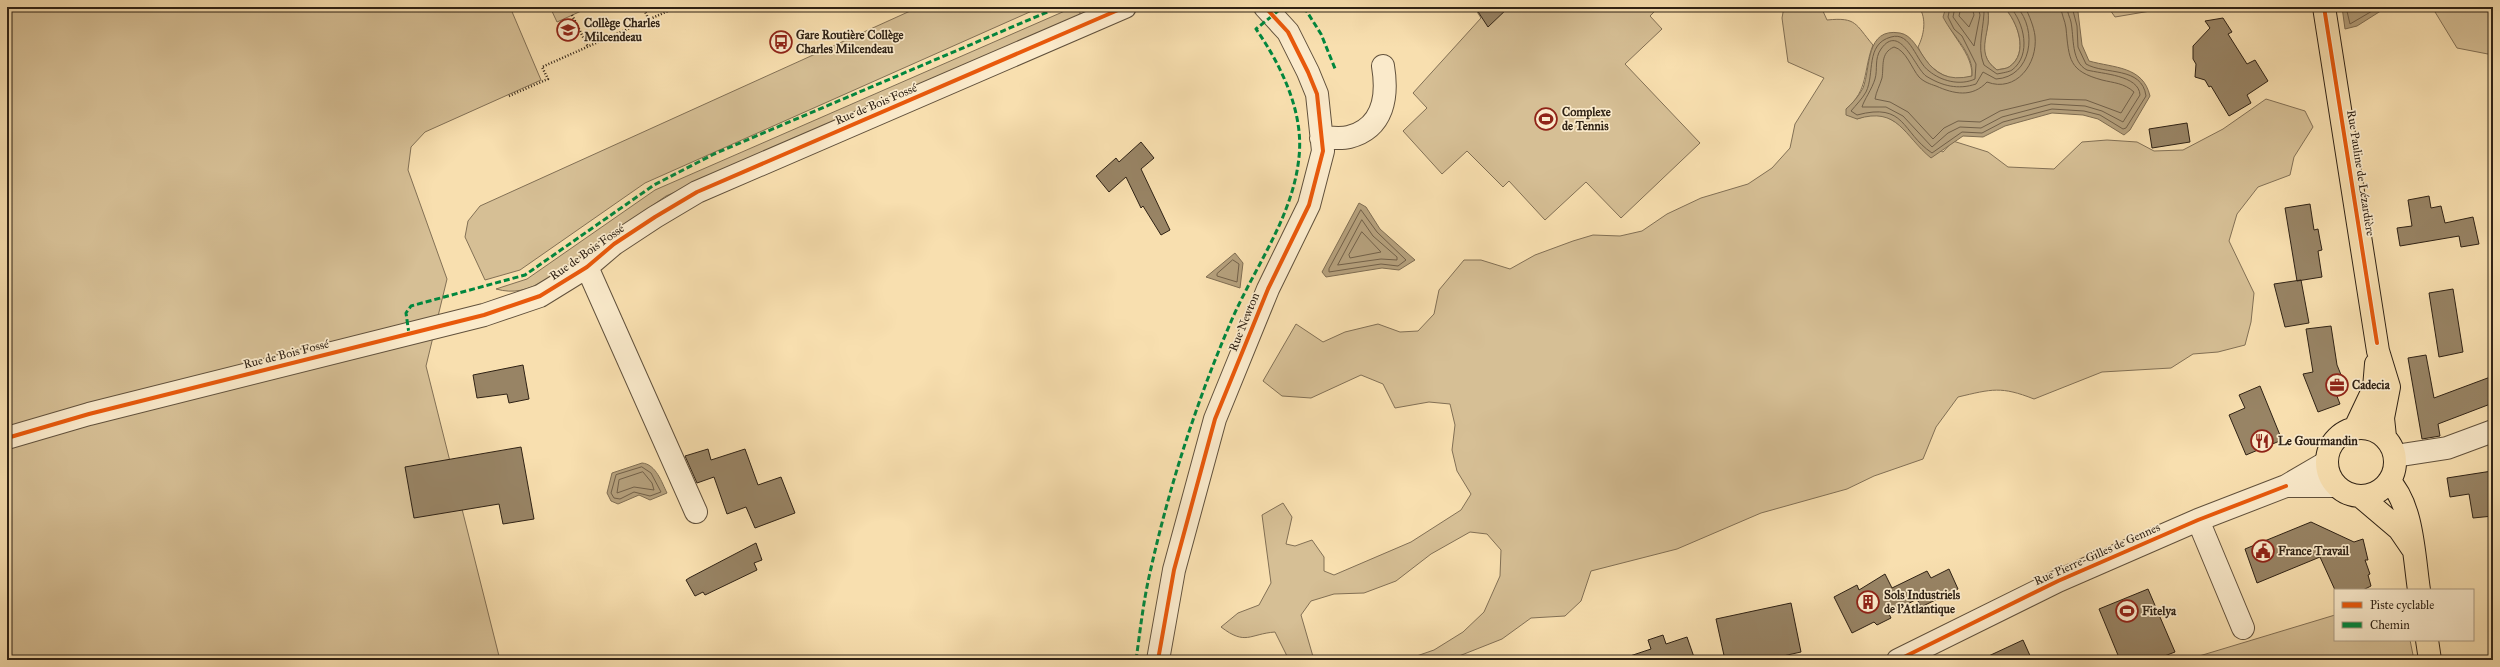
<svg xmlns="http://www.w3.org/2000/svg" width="2500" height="667" viewBox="0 0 2500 667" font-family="'IM FELL Great Primer',serif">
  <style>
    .green { fill: #d6bf95; stroke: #827055 }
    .water { fill: #b49f7b; stroke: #7f6d52 }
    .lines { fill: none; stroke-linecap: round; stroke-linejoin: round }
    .shore { stroke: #726048; stroke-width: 1 }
    .building { fill: #988465; stroke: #2f2215 }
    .minor-casing { stroke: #61513c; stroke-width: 24 }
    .major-casing { stroke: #2f2215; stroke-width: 24 }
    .path { stroke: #2f2215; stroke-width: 2.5; stroke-dasharray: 1 2; stroke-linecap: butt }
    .minor { stroke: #faeacb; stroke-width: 22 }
    .major { stroke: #f8dfaf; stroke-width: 22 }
    .quiet { stroke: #00873e; stroke-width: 3; stroke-dasharray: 6 3; stroke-linecap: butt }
    .cycleway-casing { stroke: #faeacb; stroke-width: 6 }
    .cycleway { stroke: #e8590c; stroke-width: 4 }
    .labels { text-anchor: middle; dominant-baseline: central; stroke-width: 3.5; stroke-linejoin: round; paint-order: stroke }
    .poi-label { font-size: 12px; font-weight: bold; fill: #2f2215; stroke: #faeacb; text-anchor: start }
    .street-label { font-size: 12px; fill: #2f2215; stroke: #faeacb }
  </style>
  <rect width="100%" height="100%" fill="#f8dfaf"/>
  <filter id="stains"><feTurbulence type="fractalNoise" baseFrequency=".005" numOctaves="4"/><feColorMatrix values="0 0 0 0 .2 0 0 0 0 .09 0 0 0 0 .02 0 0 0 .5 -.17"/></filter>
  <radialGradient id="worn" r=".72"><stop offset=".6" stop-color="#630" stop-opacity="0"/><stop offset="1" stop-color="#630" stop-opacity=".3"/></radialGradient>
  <path class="green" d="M 7,7 L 510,7 L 541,80 L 425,132 L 411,147 L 408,170 L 447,279 L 426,366 L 500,660 L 7,660 Z
    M 550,7 L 590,7 L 557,22 Z
    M 919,7 L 1041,7 L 645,183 L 520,270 L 485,280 L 465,237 L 468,221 L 480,206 Z
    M 1074,7 L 1080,7 L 1080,14 L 1072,20 L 666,196 L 544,281 C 528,290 514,294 496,289 L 527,279 L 655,190 Z
    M 1474,7 L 1659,7 L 1650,16 L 1662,29 L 1625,64 L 1700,143 L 1621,218 L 1586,182 L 1545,220 L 1509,181 L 1503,187 L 1467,151 L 1442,174 L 1403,131 L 1427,108 L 1413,93 L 1481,18 Z
    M 1784,7 L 1824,7 L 1822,9 L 1827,20 C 1857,17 1855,24 1873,45 C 1863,70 1869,90 1846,109 L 1857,119 L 1872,114 L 1885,116 L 1899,124 L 1905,131 L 1943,152 L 1953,141 L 1988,152 L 2008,167 L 2054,169 L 2082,142 L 2107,140 L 2137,142 L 2154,151 L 2183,150 L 2223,129 L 2266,99 L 2305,111 L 2313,127 L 2294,157 L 2290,175 L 2258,187 L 2237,214 L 2229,241 L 2254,293 L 2251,322 L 2245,345 L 2218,352 L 2193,354 L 2171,368 L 2102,372 L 2034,399 C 2001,386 1992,389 1958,397 L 1936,427 L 1923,459 L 1874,476 L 1847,489 L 1761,513 L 1677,549 L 1591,571 L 1581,601 L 1565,616 L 1531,618 L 1502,639 L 1449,660 L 1405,660 L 1434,650 L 1463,632 L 1484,612 L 1500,576 L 1501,550 L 1487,534 L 1470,532 L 1431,554 L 1396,581 L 1364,593 L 1334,594 L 1311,601 L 1301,615 L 1314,660 L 1289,660 L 1275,632 C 1249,634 1246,646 1221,627 L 1238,613 L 1259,605 L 1271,583 L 1262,515 L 1283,503 L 1292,517 L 1286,544 L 1295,546 L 1312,540 L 1324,557 L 1324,571 L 1334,575 L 1411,542 L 1461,510 L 1471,494 L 1457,471 L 1452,450 L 1455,425 L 1450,404 L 1429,402 L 1395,408 L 1383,384 L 1361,375 L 1311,398 L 1282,396 L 1263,381 L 1296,324 L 1323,342 L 1345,332 L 1378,324 L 1400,332 L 1418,331 L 1434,314 L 1439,290 L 1464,260 L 1481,260 L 1510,269 L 1535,255 L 1573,241 L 1593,235 L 1620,236 L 1642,231 L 1667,214 L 1701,198 L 1748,184 L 1772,168 L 1790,148 L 1795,124 L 1824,78 L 1788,62 L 1782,18 Z
    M 1919,7 L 1946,7 C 1939,28 1973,48 1972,76 C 1968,77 1961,80 1956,79 C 1938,76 1925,63 1918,47 C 1924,35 1927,19 1919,7 Z
    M 1987,7 L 2004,7 C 2017,21 2030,53 2009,67 C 2006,69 2000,69 1997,70 C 1971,51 1994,30 1987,7 Z
    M 2108,7 L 2174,7 L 2115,17 Z
    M 2432,7 L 2487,7 L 2493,12 L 2493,55 L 2457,48 Z
    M 2335,615 L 2335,640 L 2410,640 L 2414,660 L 2186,660 Z"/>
  <path class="water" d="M 1946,7 L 1987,7 C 1994,30 1972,52 1997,70 C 2000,69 2006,69 2009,67 C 2030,53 2017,21 2004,7 L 2075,7 L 2078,12 L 2082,45 L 2089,61 C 2114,68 2143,66 2150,96 L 2130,130 L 2124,135 L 2098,119 L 2083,115 L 2052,113 L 2005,126 L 1983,137 L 1963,136 L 1931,158 C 1904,136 1898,106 1857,119 L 1846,115 L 1846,109 C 1852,104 1859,96 1863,88 C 1871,68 1865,27 1900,33 C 1924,37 1922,88 1972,76 C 1974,53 1953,37 1943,17 Z
    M 2342,7 L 2387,7 L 2357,26 L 2345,29 Z
    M 1359,203 L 1366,207 L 1380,229 L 1415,260 L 1399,270 L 1382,268 L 1326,277 L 1322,272 Z
    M 1235,253 L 1243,263 L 1240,288 L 1206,277 Z
    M 642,463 C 656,464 662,483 667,493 L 650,500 L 639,495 L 618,504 L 611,501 L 607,493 L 612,473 Z"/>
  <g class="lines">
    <path class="shore" d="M 1950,7 L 1948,17 L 1954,29 L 1962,36 L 1976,64 L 1975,79 C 1960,86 1941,81 1929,71 C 1916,62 1911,31 1891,37 C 1865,44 1875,74 1866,92 C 1862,99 1856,105 1851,111 L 1857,115 C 1906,102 1901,132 1932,153 L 1962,132 L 1982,133 L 2003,122 L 2052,109 L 2084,111 L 2100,115 L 2123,129 L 2126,128 L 2146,96 C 2142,66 2105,75 2086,64 L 2078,47 L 2077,26 L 2072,7
      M 1955,7 L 1953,17 L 1974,46 L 1980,15 L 1978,7
      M 1961,7 L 1959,16 L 1969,27 L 1974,15 L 1972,7
      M 1984,7 C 1985,26 1976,46 1984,65 L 1997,74 C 2002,73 2009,72 2012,70 C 2032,55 2024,22 2010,7
      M 2017,7 C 2038,30 2032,77 1996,79 L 1983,72 L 1976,84 C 1958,90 1942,86 1926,76 C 1915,68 1900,22 1881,49 C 1874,59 1878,69 1875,79 C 1872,89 1864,100 1862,107 L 1886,107 L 1903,116 L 1932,147 L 1948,133 L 1960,127 L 1981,128 L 2002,117 L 2051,104 L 2085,106 L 2102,111 L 2123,122 L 2140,95 C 2139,75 2102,74 2087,70 C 2071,62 2074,37 2071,22 C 2070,17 2067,13 2067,7
      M 2025,7 C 2029,15 2034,27 2035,36 C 2038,64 2016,93 1987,82 C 1972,98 1954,94 1936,86 C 1930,84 1924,82 1919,77 C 1912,69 1906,50 1894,47 C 1880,53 1884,66 1882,78 C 1880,85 1876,92 1875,99 L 1890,102 L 1908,112 L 1933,139 L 1944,128 L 1958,121 L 1980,122 L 2000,111 L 2050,99 L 2086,100 L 2121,113 L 2134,92 C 2124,83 2114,83 2102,80 C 2069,71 2069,60 2066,28 C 2065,20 2061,14 2061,7
      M 2346,7 L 2350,24 L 2379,7
      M 1361,210 L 1377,232 L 1406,260 L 1398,266 L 1381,264 L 1329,272 L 1329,269 Z
      M 1362,220 L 1373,236 L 1397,257 L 1397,260 L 1381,259 L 1338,265 Z
      M 1362,232 L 1381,252 L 1350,258 L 1349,255 Z
      M 1233,260 L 1239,264 L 1237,282 L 1217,276 L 1217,274 Z
      M 642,467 L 651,473 L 661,492 L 650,496 L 634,492 L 620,499 L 614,498 L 611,493 L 616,475 Z
      M 643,472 L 652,483 L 654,490 L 634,487 L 617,493 L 619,480 Z"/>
  </g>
  <path class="building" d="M 1475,7 L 1509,7 L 1488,27 Z
    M 2223,18 L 2232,32 L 2228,34 L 2247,64 L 2255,60 L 2268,81 L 2247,95 L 2251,103 L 2229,116 L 2211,86 L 2209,87 L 2205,80 L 2195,77 L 2196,64 L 2193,59 L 2193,46 L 2210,28 L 2205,21 Z
    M 2187,123 L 2190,142 L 2152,148 L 2149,129 Z
    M 1141,142 L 1154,158 L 1141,169 L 1170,230 L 1161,235 L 1143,206 L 1141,208 L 1126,177 L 1109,192 L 1096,176 L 1116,158 L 1119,162 Z
    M 2429,196 L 2431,208 L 2441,206 L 2445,223 L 2473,217 L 2479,244 L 2461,247 L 2459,236 L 2400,246 L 2397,228 L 2412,226 L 2408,200 Z
    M 2310,204 L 2314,230 L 2318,229 L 2320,240 L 2322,250 L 2318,251 L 2322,277 L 2297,281 L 2285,208 Z
    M 2301,280 L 2309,323 L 2285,327 L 2274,284 Z
    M 2453,289 L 2463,352 L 2439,357 L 2429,293 Z
    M 2331,326 L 2337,365 L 2346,387 L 2335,391 L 2340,404 L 2318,412 L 2303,374 L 2313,372 L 2306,329 Z
    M 2426,355 L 2434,398 L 2493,376 L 2493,403 L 2438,424 L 2440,436 L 2422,439 L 2408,358 Z
    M 523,365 L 529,399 L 509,403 L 507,394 L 477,398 L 473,375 Z
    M 2260,386 L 2282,440 L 2246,455 L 2229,415 L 2245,408 L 2239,395 Z
    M 521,447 L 534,519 L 503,524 L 499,504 L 414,518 L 405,467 Z
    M 708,449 L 711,460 L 745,449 L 758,485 L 781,477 L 795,513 L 755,528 L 746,507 L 727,514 L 714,477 L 697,483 L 685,456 Z
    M 2492,471 L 2493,516 L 2473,518 L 2469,494 L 2450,497 L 2447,478 Z
    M 2311,522 L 2354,542 L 2363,539 L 2368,560 L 2365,560 L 2370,574 L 2368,575 L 2371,586 L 2363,590 L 2335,590 L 2320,557 L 2257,583 L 2245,549 Z
    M 756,543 L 762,560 L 754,563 L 757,570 L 705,595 L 703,592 L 695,596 L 686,580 L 689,578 Z
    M 1949,569 L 1958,589 L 1921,607 L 1917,599 L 1889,614 L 1891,618 L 1877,625 L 1874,622 L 1852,633 L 1834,597 L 1857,585 L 1859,590 L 1885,574 L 1892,588 L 1927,571 L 1931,578 Z
    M 2148,589 L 2175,652 L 2154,660 L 2120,660 L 2099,609 Z
    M 1791,603 L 1801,652 L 1765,660 L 1725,660 L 1716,619 Z
    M 1663,635 L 1666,644 L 1687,637 L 1695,660 L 1627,660 L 1627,657 L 1651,649 L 1648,640 Z
    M 2023,640 L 2032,660 L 1980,660 Z"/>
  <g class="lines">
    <g class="minor-casing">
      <path id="minor" d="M 1321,138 C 1330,137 1341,139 1349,137 C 1384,128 1388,96 1383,66
        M 587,267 L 696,512
        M 7,438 L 89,414 L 484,315 L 540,296 L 587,267 L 614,244 L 655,217 L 697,192 L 1125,7
        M 2395,456 L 2447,448 L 2493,431
        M 2287,486 L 2336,486
        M 2198,520 L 2243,628
        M 1158,660 L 1174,570 L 1215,419 L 1268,289 L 1309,205 L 1323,151 L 1317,94 L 1308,72 L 1288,32 L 1265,7
        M 1898,660 L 2058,581 L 2198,520 L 2286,486 L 2327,462"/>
    </g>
    <g class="major-casing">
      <path id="major" d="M 2324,7 L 2378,351 L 2389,387 L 2383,418 L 2385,437
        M2327 462a34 34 0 1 1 68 0a34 34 0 1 1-68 0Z
        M 2355,428 L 2374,388 L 2376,364
        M 2389,481 C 2413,505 2414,557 2419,590
        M 2360,496 L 2399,529 L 2412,548
        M 2427,640 L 2430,660"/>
    </g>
    <path class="path" d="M 643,7 L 649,20
      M 572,15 L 588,47
      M 509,96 L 548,79 L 542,67 L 677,7"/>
    <use href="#minor" class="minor"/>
    <use href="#major" class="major"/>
    <path class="quiet" d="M 1304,7 L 1321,34 L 1336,71
      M 409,334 L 406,313 L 411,306 L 525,275 L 654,185 L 714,154 L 1059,7
      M 1136,660 C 1140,632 1143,604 1149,577 C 1168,491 1195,405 1230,324 C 1253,269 1293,218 1299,157 C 1304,112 1281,65 1256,29 L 1283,7"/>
    <g class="cycleway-casing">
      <path id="cycleway" d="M 2324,7 L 2377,343
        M 7,438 L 89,414 L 484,315 L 540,296 L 587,267 L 614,244 L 655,217 L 697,192 L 1125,7
        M 1158,660 L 1174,570 L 1215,419 L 1268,289 L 1309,205 L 1323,151 L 1317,94 L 1308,72 L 1288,32 L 1265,7
        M 1898,660 L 2058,581 L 2198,520 L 2286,486"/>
    </g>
    <use href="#cycleway" class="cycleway"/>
  </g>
  <defs>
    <g id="school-ring" transform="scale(1.15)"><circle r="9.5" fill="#faeacb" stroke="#8f2418" stroke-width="1.5"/><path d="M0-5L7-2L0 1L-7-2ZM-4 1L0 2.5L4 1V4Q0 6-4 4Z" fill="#8f2418"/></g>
    <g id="bus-ring" transform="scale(1.15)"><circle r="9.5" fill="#faeacb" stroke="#8f2418" stroke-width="1.5"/><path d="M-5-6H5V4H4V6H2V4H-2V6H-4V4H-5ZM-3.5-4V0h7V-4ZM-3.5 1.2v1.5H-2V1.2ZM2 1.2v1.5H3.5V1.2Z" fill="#8f2418"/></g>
    <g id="stadium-ring" transform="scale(1.15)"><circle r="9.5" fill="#faeacb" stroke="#8f2418" stroke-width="1.5"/><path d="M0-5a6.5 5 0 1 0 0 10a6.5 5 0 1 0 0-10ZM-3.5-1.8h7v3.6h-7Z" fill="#8f2418"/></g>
    <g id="office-ring" transform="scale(1.15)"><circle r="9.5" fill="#faeacb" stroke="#8f2418" stroke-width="1.5"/><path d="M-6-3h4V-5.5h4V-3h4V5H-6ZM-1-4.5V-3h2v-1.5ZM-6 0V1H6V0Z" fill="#8f2418"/></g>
    <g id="restaurant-ring" transform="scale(1.15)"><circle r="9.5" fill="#faeacb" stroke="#8f2418" stroke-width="1.5"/><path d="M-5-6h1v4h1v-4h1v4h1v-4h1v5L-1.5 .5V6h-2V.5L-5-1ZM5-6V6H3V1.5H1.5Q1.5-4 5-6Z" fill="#8f2418"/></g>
    <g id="civic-ring" transform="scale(1.15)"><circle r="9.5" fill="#faeacb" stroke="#8f2418" stroke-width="1.5"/><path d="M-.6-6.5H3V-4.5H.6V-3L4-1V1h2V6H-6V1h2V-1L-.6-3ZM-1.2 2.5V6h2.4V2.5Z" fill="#8f2418"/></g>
    <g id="building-ring" transform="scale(1.15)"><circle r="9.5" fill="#faeacb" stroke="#8f2418" stroke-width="1.5"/><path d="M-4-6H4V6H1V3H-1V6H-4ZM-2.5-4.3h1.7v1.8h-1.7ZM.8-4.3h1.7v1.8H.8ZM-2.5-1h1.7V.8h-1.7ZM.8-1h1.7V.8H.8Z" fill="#8f2418"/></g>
  </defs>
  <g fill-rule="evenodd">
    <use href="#school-ring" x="568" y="30"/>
    <use href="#bus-ring" x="781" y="42"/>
    <use href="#stadium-ring" x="1546" y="119"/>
    <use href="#office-ring" x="2337" y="385"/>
    <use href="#restaurant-ring" x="2262" y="441"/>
    <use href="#civic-ring" x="2263" y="551"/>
    <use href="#building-ring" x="1868" y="602"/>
    <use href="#stadium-ring" x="2127" y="611"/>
  </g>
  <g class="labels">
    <g class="poi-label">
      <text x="584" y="23">Collège Charles<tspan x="584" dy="14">Milcendeau</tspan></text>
      <text x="796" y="35">Gare Routière Collège<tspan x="796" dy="14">Charles Milcendeau</tspan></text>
      <text x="1562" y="112">Complexe<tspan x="1562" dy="14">de Tennis</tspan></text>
      <text x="2352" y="385">Cadecia</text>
      <text x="2278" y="441">Le Gourmandin</text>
      <text x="2278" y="551">France Travail</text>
      <text x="1884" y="595">Sols Industriels<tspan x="1884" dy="14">de l'Atlantique</tspan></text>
      <text x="2142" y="611">Fitelya</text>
    </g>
    <g class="street-label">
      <text transform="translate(876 104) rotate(-23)">Rue de Bois Fossé</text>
      <text transform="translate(2361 173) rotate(81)">Rue Pauline de Lézardière</text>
      <text transform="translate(587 252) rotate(-35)">Rue de Bois Fossé</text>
      <text transform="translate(1244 322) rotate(-68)">Rue Newton</text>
      <text transform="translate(286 354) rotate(-14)">Rue de Bois Fossé</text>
      <text transform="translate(2097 554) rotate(-24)">Rue Pierre-Gilles de Gennes</text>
    </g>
  </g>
  <rect width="2500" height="667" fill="none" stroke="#f8dfaf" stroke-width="24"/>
  <rect x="8" y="8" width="2484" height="651" fill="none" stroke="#2f2215" stroke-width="2"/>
  <rect x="12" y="12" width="2476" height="643" fill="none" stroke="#2f2215"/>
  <rect x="2334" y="589" width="140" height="52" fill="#faeacb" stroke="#a99a82"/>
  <rect x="2342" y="602" width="20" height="6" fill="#e8590c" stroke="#a99a82"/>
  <text x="2370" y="609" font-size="12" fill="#2f2215">Piste cyclable</text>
  <rect x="2342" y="622" width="20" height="6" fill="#00873e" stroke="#a99a82"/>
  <text x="2370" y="629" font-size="12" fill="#2f2215">Chemin</text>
  <rect width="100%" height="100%" filter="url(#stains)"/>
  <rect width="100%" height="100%" fill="url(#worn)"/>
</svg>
